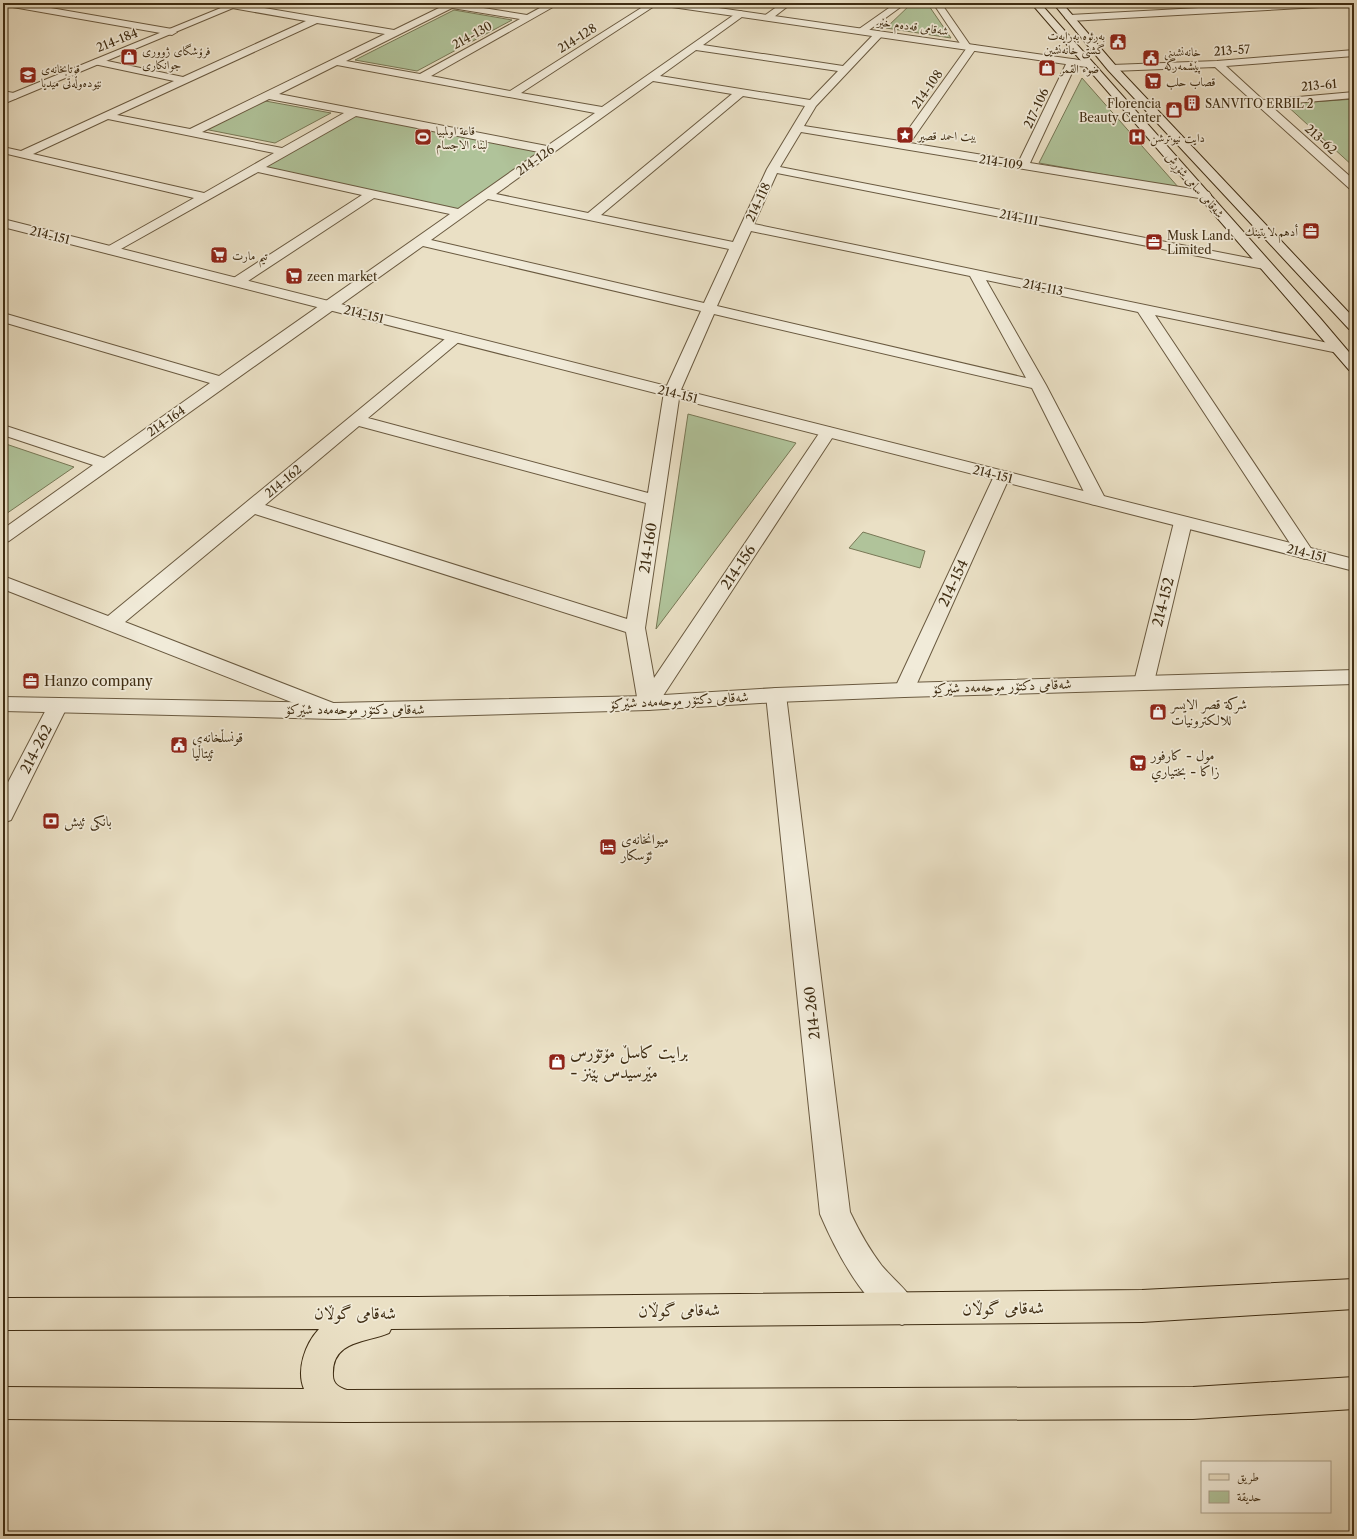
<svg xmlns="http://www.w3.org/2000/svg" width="1357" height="1539" viewBox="0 0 1357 1539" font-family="'Libre Caslon Text',Amiri,serif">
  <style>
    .green { fill: #b0c39a; stroke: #787856 }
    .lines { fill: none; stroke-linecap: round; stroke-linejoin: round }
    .minor-casing { stroke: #6a5a40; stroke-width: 2 }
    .tertiary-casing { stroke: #6a5a40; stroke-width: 2 }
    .secondary-casing { stroke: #3f2d13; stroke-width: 2 }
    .primary-casing { stroke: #3f2d13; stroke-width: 2 }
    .minor { fill: #f1ebd9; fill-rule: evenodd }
    .tertiary { fill: #f1ebd9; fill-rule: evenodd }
    .secondary { fill: #f1ebd9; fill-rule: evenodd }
    .primary { fill: #eae0c5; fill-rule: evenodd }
    .labels { text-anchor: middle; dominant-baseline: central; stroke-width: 3.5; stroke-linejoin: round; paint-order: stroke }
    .far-street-label { font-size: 12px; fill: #3f2d13; stroke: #f1ebd9 }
    .far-poi-label { font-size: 12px; fill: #3f2d13; stroke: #f1ebd9; text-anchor: start }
    .street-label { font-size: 14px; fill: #3f2d13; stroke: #f1ebd9 }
    .poi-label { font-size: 14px; fill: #3f2d13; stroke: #f1ebd9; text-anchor: start }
    .near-poi-label { font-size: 17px; fill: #3f2d13; stroke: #f1ebd9; text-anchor: start }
    .near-street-label { font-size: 17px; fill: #3f2d13; stroke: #f1ebd9 }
  </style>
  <rect width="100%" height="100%" fill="#eae0c5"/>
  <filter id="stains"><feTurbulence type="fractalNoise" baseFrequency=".005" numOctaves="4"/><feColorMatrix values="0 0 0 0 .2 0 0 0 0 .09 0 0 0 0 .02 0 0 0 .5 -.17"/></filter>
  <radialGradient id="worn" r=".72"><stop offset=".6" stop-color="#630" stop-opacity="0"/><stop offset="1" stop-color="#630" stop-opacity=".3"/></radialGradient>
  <path class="green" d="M 912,3 L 927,3 L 951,38 L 886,28 Z
    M 454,10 L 512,20 L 417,71 L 355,60 Z
    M 1082,78 L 1179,188 L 1039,163 Z
    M 1354,99 L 1354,167 L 1285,104 Z
    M 260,100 L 331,113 L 275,143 L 204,129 Z
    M 354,112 L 549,150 L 460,213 L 256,168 Z
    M 688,414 L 796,443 L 656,629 Z
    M 3,443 L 74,467 L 3,516 Z
    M 863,532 L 925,551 L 920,568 L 849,548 Z"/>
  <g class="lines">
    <g class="minor-casing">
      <path id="minor" d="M 3,3 L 22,3 L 172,29 L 177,32 L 172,35 L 7,6 Z
        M 235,3 L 394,30 L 441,7 L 431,3 L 452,3 L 527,15 L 549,3 L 560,3 L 431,76 L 510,91 L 649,3 L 659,3 L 521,93 L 602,107 L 738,12 L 741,11 L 746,14 L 703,45 L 843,66 L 876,32 L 882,32 L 882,36 L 816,106 L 804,126 L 900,141 L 966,49 L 963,48 L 933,3 L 941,3 L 970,45 L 975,45 L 977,47 L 910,143 L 1019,161 L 1067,62 L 1072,59 L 1076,60 L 1077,62 L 1030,163 L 1205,191 L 1209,192 L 1211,195 L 1209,198 L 1205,199 L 801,132 L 780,167 L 1264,261 L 1269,262 L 1271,265 L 1269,268 L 1264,269 L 777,173 L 754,224 L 1343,346 L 1345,349 L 1343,352 L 1338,353 L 1155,315 L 1314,553 L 1311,557 L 1305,559 L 1299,557 L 1138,312 L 986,280 L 1046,385 L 1106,500 L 1103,504 L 1097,505 L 1091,504 L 1088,500 L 1032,388 L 714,314 L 680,392 L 645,628 L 654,678 L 822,429 L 828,427 L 834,429 L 836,432 L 655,708 L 648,710 L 641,708 L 638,703 L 626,632 L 255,514 L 125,622 L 341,706 L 344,711 L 341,716 L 334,719 L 327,716 L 3,589 L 3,576 L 108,616 L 451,334 L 461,334 L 463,337 L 461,340 L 368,418 L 648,493 L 664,392 L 701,311 L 423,246 L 9,541 L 3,543 L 3,529 L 93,465 L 3,435 L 3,425 L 104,458 L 210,383 L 3,322 L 3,313 L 219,376 L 450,214 L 374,198 L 242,285 L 232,285 L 230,282 L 232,279 L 362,195 L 258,172 L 112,254 L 107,253 L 105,250 L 107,247 L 194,198 L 3,153 L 3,147 L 21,151 L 174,81 L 94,64 L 93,62 L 94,60 L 98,59 L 183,77 L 306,21 L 232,8 L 232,4 ZM 452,8 L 520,19 L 420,74 L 346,61 ZM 317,23 L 385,34 L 190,129 L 117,115 ZM 696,50 L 838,71 L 810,100 L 660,76 ZM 337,65 L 595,113 L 547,146 L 279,94 ZM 653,81 L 732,94 L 588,213 L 496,194 ZM 743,96 L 805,106 L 767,169 L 733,242 L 601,215 ZM 269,99 L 344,113 L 282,148 L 202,132 ZM 356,116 L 539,152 L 458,209 L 266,167 ZM 108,119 L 274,153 L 204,193 L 33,154 ZM 488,199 L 729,249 L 704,303 L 431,240 ZM 751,231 L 970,276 L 1026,378 L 717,306 ZM 359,426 L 646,503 L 627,619 L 265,505 Z
        M 782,3 L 792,3 L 770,20 L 764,20 L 764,16 Z
        M 896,3 L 906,3 L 865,33 L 859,33 L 859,29 Z
        M 1188,3 L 1197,3 L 1198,5 L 1194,8 Z
        M 1354,50 L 1354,56 L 1226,66 L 1263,100 L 1354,92 L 1354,98 L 1270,105 L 1354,180 L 1354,190 L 1350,189 L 1215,67 L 1112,71 L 1107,68 L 1112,65 L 1217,61 Z
        M 3,91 L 19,94 L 20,96 L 15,99 L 3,97 Z
        M 1002,471 L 1008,472 L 1010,476 L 914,690 L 911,695 L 904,697 L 897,695 L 894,690 L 994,476 L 996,472 Z
        M 1183,517 L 1189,518 L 1192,522 L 1154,682 L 1151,687 L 1144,689 L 1137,687 L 1134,682 L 1174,522 L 1177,518 Z
        M 776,688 L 783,690 L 786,695 L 850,1212 C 859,1231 869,1249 882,1266 C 894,1280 910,1292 918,1309 L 913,1320 L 902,1325 C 865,1309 835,1249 820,1214 L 766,695 L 769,690 Z
        M 58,698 L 65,700 L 68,705 L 11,820 L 3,823 L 3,792 L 51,700 Z"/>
    </g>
    <g class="tertiary-casing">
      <path id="tertiary" d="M 233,3 L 245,3 L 3,104 L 3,97 Z
        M 661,3 L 684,3 L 1086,61 L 1091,64 L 1086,67 L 665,6 Z
        M 1291,3 L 1343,3 L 1339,6 L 1070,21 L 1065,18 L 1070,15 Z
        M 3,219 L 1354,559 L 1354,571 L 3,227 Z
        M 1354,670 L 1354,684 L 904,697 L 776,702 L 648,710 L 334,719 L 3,711 L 3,697 L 334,703 L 648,696 L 776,688 L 904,683 Z"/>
    </g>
    <g class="secondary-casing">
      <path id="secondary" d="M 1031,3 L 1040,3 L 1320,318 L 1354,358 L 1354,372 L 1349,370 Z
        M 1053,3 L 1062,3 L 1116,66 L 1354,318 L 1354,330 L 1349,329 L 1108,70 Z"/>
    </g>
    <g class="primary-casing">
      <path id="primary" d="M 1354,1279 L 1354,1309 L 1142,1322 L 391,1329 L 389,1333 C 366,1343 331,1340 333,1376 C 333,1384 340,1388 347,1390 L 1193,1387 L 1354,1377 L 1354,1409 L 1193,1419 L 347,1422 L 3,1419 L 3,1387 L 304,1389 C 296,1370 305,1344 319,1329 L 3,1330 L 3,1298 L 418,1297 L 1142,1290 Z"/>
    </g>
    <use href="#minor" class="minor"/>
    <use href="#tertiary" class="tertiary"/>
    <use href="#secondary" class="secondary"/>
    <use href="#primary" class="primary"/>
  </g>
  <defs>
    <g id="civic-square" transform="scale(0.9)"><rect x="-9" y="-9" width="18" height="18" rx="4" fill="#8f2418" stroke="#f1ebd9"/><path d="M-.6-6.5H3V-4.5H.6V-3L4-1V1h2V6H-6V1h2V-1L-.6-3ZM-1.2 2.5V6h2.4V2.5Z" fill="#fff"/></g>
    <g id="shop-square" transform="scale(0.9)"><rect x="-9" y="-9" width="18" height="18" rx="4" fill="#8f2418" stroke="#f1ebd9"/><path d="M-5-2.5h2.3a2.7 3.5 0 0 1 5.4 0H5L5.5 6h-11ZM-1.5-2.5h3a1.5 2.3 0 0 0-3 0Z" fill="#fff"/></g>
    <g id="school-square" transform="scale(0.9)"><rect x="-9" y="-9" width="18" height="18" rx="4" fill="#8f2418" stroke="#f1ebd9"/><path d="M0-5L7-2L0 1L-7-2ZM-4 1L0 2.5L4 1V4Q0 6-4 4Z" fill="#fff"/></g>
    <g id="supermarket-square" transform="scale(0.9)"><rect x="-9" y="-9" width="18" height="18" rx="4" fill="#8f2418" stroke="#f1ebd9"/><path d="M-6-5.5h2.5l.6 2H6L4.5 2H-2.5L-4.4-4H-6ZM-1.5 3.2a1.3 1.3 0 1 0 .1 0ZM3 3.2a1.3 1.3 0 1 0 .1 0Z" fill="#fff"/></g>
    <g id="building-square" transform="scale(0.9)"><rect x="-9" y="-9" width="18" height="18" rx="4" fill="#8f2418" stroke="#f1ebd9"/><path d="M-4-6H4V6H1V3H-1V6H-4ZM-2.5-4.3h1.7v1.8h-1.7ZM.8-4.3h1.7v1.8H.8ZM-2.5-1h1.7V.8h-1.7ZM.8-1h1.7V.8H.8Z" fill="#fff"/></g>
    <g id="sight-square" transform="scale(0.9)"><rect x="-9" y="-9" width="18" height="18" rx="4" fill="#8f2418" stroke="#f1ebd9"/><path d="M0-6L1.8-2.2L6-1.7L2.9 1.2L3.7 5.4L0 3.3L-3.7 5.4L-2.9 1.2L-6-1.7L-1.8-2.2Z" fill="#fff"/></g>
    <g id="stadium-square" transform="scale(0.9)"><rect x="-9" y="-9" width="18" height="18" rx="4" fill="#8f2418" stroke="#f1ebd9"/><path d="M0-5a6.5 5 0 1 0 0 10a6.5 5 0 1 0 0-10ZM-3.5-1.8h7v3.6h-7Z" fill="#fff"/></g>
    <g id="hospital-square" transform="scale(0.9)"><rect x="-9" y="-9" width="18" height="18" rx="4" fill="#8f2418" stroke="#f1ebd9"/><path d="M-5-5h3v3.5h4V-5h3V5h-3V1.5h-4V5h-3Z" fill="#fff"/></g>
    <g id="office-square" transform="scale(0.9)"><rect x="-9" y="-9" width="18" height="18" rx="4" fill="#8f2418" stroke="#f1ebd9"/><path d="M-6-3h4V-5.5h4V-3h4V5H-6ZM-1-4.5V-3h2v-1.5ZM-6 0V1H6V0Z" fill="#fff"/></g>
    <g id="bank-square" transform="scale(0.9)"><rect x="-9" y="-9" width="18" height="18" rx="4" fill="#8f2418" stroke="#f1ebd9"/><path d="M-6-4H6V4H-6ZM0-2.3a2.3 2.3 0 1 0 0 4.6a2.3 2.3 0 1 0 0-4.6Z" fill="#fff"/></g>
    <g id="hotel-square" transform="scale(0.9)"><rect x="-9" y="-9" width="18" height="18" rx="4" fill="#8f2418" stroke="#f1ebd9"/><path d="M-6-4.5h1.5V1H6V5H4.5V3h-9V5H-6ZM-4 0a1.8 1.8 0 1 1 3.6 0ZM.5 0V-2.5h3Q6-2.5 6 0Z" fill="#fff"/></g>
  </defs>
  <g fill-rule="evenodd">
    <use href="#civic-square" x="1118" y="42"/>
    <use href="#shop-square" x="129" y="57"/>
    <use href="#civic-square" x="1151" y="58"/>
    <use href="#shop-square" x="1047" y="68"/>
    <use href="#school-square" x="28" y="75"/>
    <use href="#supermarket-square" x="1153" y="81"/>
    <use href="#building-square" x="1192" y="103"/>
    <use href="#shop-square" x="1174" y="110"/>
    <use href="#sight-square" x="905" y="135"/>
    <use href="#stadium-square" x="423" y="137"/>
    <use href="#hospital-square" x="1137" y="137"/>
    <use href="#office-square" x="1311" y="231"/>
    <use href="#office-square" x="1154" y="242"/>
    <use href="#supermarket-square" x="219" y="255"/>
    <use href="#supermarket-square" x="294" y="276"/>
    <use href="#office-square" x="31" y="681"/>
    <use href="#shop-square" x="1158" y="712"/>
    <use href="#civic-square" x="179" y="745"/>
    <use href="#supermarket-square" x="1138" y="763"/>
    <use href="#bank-square" x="51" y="821"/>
    <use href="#hotel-square" x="608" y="847"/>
    <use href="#shop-square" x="557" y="1062"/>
  </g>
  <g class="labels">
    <g class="far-street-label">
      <text transform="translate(913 26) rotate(8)">شەقامی قەدەم خێر</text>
      <text transform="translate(472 35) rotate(-29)">214-130</text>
      <text transform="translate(577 38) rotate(-32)">214-128</text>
      <text transform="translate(117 40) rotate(-22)">214-184</text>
      <text transform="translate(1232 50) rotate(-4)">213-57</text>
      <text transform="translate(1319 85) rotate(-5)">213-61</text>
      <text transform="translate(927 89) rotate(-55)">214-108</text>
      <text transform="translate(1036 108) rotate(-65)">217-106</text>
      <text transform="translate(1321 139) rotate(42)">213-62</text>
      <text transform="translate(535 160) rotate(-35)">214-126</text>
      <text transform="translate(1001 162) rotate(9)">214-109</text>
      <text transform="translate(1195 185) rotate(49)">شەقامی سامی شۆڕش</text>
      <text transform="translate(758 202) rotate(-65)">214-118</text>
      <text transform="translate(1019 217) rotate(11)">214-111</text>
      <text transform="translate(50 235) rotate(14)">214-151</text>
      <text transform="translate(1043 287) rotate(12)">214-113</text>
      <text transform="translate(364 314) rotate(14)">214-151</text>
      <text transform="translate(678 394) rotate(14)">214-151</text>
      <text transform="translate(166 421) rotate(-35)">214-164</text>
      <text transform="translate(993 474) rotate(14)">214-151</text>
      <text transform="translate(283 481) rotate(-40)">214-162</text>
      <text transform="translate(1307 553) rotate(14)">214-151</text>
    </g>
    <g class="far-poi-label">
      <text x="1105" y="35" text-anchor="end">بەرئوە بەرایەت<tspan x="1105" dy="14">گشتی خانەنشین</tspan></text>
      <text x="142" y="50">فرۆشگای ژووری<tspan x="142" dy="14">جوانکاری</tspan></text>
      <text x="1164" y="51">خانەنشینی<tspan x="1164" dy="14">پێشمەرگە</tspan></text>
      <text x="41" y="68">قوتابخانەی<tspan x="41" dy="14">نێودەوڵەتی میدیا</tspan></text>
      <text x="1060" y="68">ضوء القمر</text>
      <text x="1166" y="81">قصاب حلب</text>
      <text x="1161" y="103" text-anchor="end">Florencia<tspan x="1161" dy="14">Beauty Center</tspan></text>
      <text x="1205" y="103">SANVITO ERBIL 2</text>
      <text x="436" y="130">قاعة اولمبيا<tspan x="436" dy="14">لبناء الاجسام</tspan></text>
      <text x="918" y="135">بيت احمد قصير</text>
      <text x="1150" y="137">دايت نيوترشن</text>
      <text x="1298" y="231" text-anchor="end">أدهم لايتينك</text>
      <text x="1167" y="235">Musk Land.<tspan x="1167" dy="14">Limited</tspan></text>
      <text x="232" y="255">تيم مارت</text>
      <text x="307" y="276">zeen market</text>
    </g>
    <g class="street-label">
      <text transform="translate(648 548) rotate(-81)">214-160</text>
      <text transform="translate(738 567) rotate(-56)">214-156</text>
      <text transform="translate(953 583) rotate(-65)">214-154</text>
      <text transform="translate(1163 602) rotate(-76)">214-152</text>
      <text transform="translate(1002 686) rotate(-2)">شەقامی دکتۆر موحەمەد شێرکۆ</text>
      <text transform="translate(679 700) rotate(-3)">شەقامی دکتۆر موحەمەد شێرکۆ</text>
      <text x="355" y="709">شەقامی دکتۆر موحەمەد شێرکۆ</text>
      <text transform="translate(36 749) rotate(-63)">214-262</text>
      <text transform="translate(812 1013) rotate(-96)">214-260</text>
    </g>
    <g class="poi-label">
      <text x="44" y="681">Hanzo company</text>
      <text x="1171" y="704">شركة قصر الايسر<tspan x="1171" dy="16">للالكترونيات</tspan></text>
      <text x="192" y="737">قونسڵخانەی<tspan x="192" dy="16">ئیتاڵیا</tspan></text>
      <text x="1151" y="755">مول - كارفور<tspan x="1151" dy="16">زاكا - بختياري</tspan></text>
      <text x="64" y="821">بانکی ئیش</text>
      <text x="621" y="839">میوانخانەی<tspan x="621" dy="16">ئۆسکار</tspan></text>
    </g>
    <g class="near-poi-label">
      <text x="570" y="1052">برایت کاسڵ مۆتۆرس<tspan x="570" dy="20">- مێرسیدس بێنز</tspan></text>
    </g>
    <g class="near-street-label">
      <text transform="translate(1003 1308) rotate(-1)">شەقامی گوڵان</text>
      <text transform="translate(679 1310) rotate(-1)">شەقامی گوڵان</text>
      <text x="355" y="1313">شەقامی گوڵان</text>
    </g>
  </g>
  <rect width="1357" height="1539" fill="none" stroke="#eae0c5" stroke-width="16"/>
  <rect x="4" y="4" width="1349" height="1531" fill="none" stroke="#3f2d13" stroke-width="2"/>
  <rect x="8" y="8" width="1341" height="1523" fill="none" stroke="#3f2d13"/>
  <rect x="1201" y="1461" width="130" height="52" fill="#f1ebd9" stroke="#aa9f8a"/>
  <rect x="1209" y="1474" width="20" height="6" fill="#eae0c5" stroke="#aa9f8a"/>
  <text x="1237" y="1481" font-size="12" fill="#3f2d13">طريق</text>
  <rect x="1209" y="1491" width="20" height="12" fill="#b0c39a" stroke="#aa9f8a"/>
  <text x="1237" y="1501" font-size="12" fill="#3f2d13">حديقة</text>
  <rect width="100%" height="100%" filter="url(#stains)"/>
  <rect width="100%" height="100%" fill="url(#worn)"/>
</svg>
